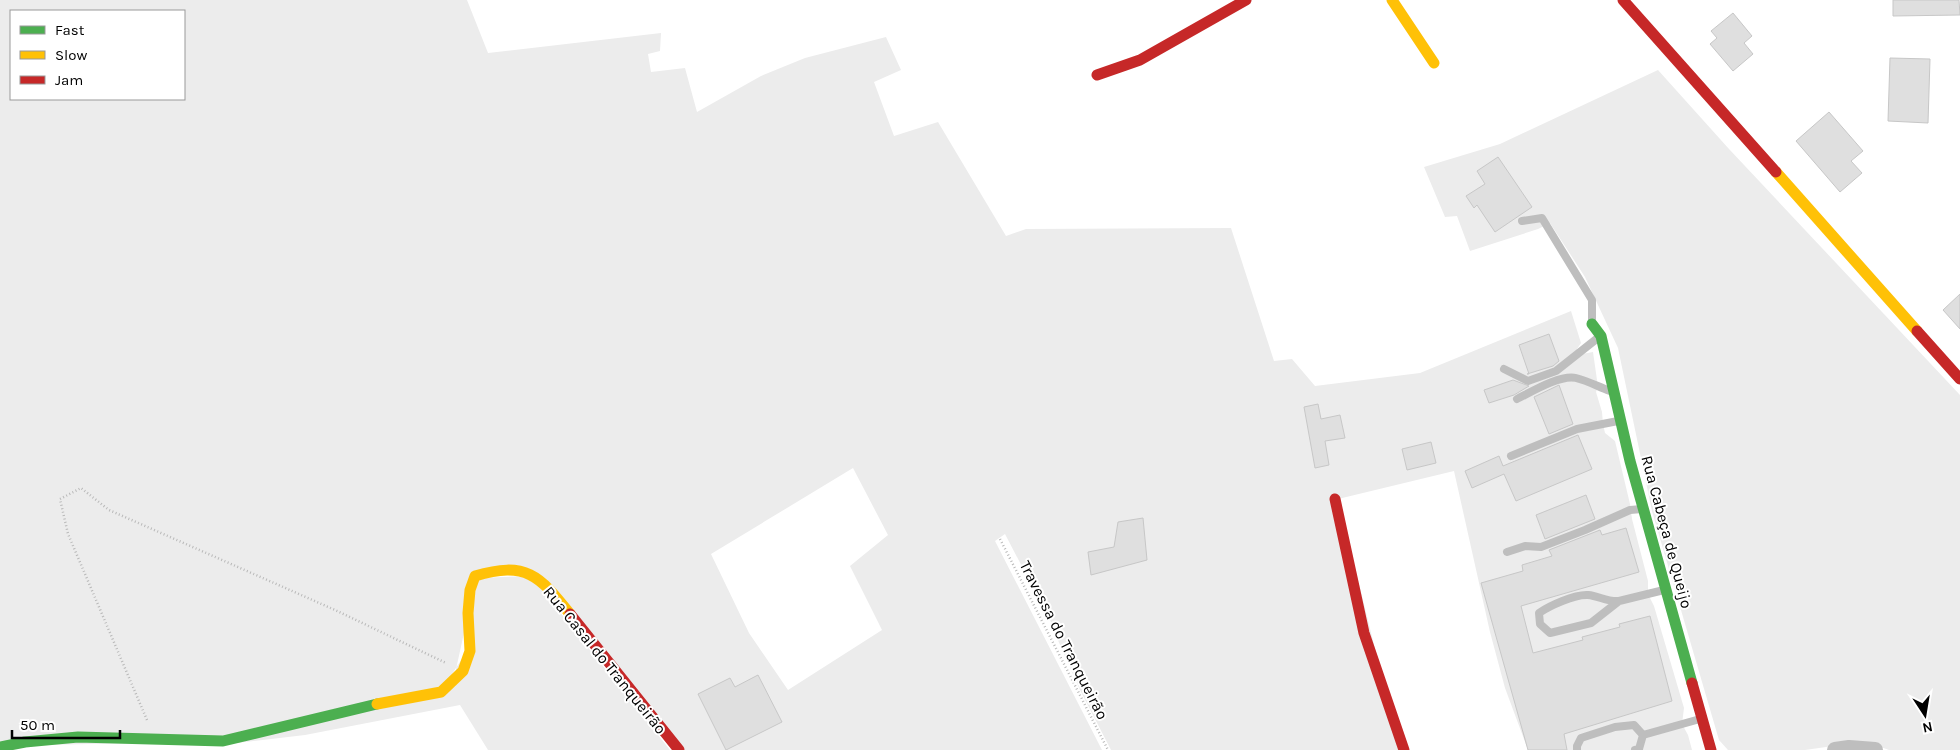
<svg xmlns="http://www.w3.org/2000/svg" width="1960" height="750" viewBox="0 0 1960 750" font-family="Karla,sans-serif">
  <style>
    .green { fill: #ececec; fill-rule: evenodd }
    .building { fill: #dfdfdf; stroke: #c7c7c7 }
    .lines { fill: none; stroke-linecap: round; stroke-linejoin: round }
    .path { stroke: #b9b9b9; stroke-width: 2.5; stroke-dasharray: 1 2.5; stroke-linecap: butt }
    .lane { stroke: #bebebe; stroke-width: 8 }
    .street { stroke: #bebebe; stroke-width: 16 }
    .fast { stroke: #4caf50; stroke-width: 11 }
    .slow { stroke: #ffc107; stroke-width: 11 }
    .jam { stroke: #c62828; stroke-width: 11 }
    .labels { text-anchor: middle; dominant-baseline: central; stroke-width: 4; stroke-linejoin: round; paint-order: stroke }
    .street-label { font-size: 16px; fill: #000; stroke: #fff }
  </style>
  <rect width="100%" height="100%" fill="#fff"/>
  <path class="green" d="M 0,0 L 467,0 L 488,53 L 661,33 L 660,51 L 648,54 L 651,72 L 685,68 L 697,112 L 761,76 L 805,58 L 886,37 L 901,70 L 874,82 L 894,136 L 938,122 L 1006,236 L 1026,229 L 1231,228 L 1274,361 L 1292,359 L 1315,386 L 1420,373 L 1571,311 L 1581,343 L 1577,349 L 1582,354 L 1593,352 L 1598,387 L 1596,392 L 1602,412 L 1603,424 L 1605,433 L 1615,441 L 1630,504 L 1632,519 L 1648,581 L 1648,594 L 1654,606 L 1684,708 L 1682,724 L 1688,735 L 1692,750 L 1528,750 L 1505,688 L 1490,632 L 1454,471 L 1338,499 L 1400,750 L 1111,750 L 1080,690 L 1057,638 L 1063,634 L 1058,624 L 1052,624 L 1005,534 L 995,541 L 1102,750 L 679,750 L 534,573 L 473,575 L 467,651 L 441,691 L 223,741 L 0,746 ZM 11,11 L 184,11 L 184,99 L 11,99 ZM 853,468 L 888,535 L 850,566 L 882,630 L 788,690 L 749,633 L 711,554 Z
    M 1658,70 L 1729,149 L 1960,395 L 1960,750 L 1889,750 L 1878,746 L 1847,744 L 1805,750 L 1728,750 L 1719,740 L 1652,511 L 1618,348 L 1585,277 L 1550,223 L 1538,229 L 1470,251 L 1457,216 L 1445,217 L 1424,167 L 1500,144 Z
    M 531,576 L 670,750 L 488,750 L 460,705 L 305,735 L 236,743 L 453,683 L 476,578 Z"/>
  <path class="building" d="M 1893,0 L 1959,0 L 1960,15 L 1893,16 Z
    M 1733,13 L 1752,36 L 1744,43 L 1753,54 L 1733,71 L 1710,44 L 1717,38 L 1711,31 Z
    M 1890,58 L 1930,59 L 1928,123 L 1888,121 Z
    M 1829,112 L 1863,151 L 1851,161 L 1862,173 L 1840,192 L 1796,141 Z
    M 1498,157 L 1532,207 L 1495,232 L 1477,205 L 1474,208 L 1466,196 L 1485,184 L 1477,171 Z
    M 1960,294 L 1960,329 L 1943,310 Z
    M 1549,334 L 1559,361 L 1553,366 L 1527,374 L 1529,374 L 1519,345 Z
    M 1513,380 L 1529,386 L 1514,395 L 1489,403 L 1484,390 Z
    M 1559,385 L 1573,424 L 1549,434 L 1534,397 Z
    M 1318,404 L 1321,419 L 1340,415 L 1345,438 L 1325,441 L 1329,465 L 1315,468 L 1304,407 Z
    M 1578,435 L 1592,469 L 1516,501 L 1504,474 L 1472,488 L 1465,471 L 1499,456 L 1503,466 Z
    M 1431,442 L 1436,463 L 1407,470 L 1402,449 Z
    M 1586,495 L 1595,519 L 1545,539 L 1536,515 Z
    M 1143,518 L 1147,560 L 1091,575 L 1088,552 L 1114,547 L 1118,522 Z
    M 1626,528 L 1639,572 L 1521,606 L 1533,653 L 1583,640 L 1582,637 L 1620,627 L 1619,624 L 1650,616 L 1672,701 L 1564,734 L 1567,750 L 1528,750 L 1481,583 L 1523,571 L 1522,565 L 1552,556 L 1549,550 L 1600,530 L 1602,535 Z
    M 758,675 L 782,722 L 726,750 L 698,694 L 730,678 L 735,687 Z"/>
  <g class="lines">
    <path class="path" d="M 1000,539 L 1108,750
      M 147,720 L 68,534 L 60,499 L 81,488 L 109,510 L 335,610 L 446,663"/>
    <path class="lane" d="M 1522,221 L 1542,218 L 1592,300 L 1592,322
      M 1504,369 L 1528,381 L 1556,371 L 1599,337
      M 1517,399 C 1531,392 1561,374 1576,378 C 1588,381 1599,387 1610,391
      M 1511,456 L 1577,429 L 1618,421
      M 1507,552 L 1525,546 L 1541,547 L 1585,530 L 1630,510 L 1642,509
      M 1619,601 C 1607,602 1599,596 1588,595 C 1575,594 1549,606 1539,613 L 1540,624 L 1550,633 L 1591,623 L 1619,601 L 1664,590
      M 1643,735 L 1700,719
      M 1577,750 L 1577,746 L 1581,738 L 1615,727 L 1634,725 L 1643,735
      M 1635,750 L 1639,749 L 1643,735"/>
    <path class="street" d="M 1835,750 L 1849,748 L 1875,750"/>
    <path class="fast" d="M 1592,324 L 1601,336 L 1630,461 L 1692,683
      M 0,747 L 25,742 L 78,737 L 223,741 L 377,704"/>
    <path class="slow" d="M 1392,0 L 1434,63
      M 1776,172 L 1917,331
      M 377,704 L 441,692 L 463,671 L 470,651 L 468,613 L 470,590 L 475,576 C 526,561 539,575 570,614"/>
    <path class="jam" d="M 1623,0 L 1776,172
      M 1097,75 L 1140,60 L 1246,0
      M 1917,331 L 1960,379
      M 1335,499 L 1364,633 L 1404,750
      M 570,614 L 679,750
      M 1692,683 L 1711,750"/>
  </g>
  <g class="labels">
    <g class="street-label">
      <text transform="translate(1667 532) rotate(75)">Rua Cabeça de Queijo</text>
      <text transform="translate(1064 640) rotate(63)">Travessa do Tranqueirão</text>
      <text transform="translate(605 660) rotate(51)">Rua Casal do Tranqueirão</text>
    </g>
  </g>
  <rect x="10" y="10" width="175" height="90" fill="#ffffff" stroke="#999999"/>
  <rect x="20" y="26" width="25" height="8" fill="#4caf50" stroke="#999999"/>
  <text x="55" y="35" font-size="15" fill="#000000">Fast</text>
  <rect x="20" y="51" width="25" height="8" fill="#ffc107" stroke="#999999"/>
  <text x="55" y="60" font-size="15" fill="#000000">Slow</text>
  <rect x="20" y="76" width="25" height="8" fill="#c62828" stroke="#999999"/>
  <text x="55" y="85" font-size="15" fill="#000000">Jam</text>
  <g transform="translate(1925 715) rotate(168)" stroke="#ffffff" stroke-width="4" paint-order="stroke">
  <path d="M0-4L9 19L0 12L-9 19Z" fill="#000000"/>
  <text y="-8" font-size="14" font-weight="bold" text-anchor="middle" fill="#000000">N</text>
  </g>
  <path d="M12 730v8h108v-8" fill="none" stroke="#000000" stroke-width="2.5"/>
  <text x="20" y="730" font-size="15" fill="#000000" stroke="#ffffff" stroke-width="4" paint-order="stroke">50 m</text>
</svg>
